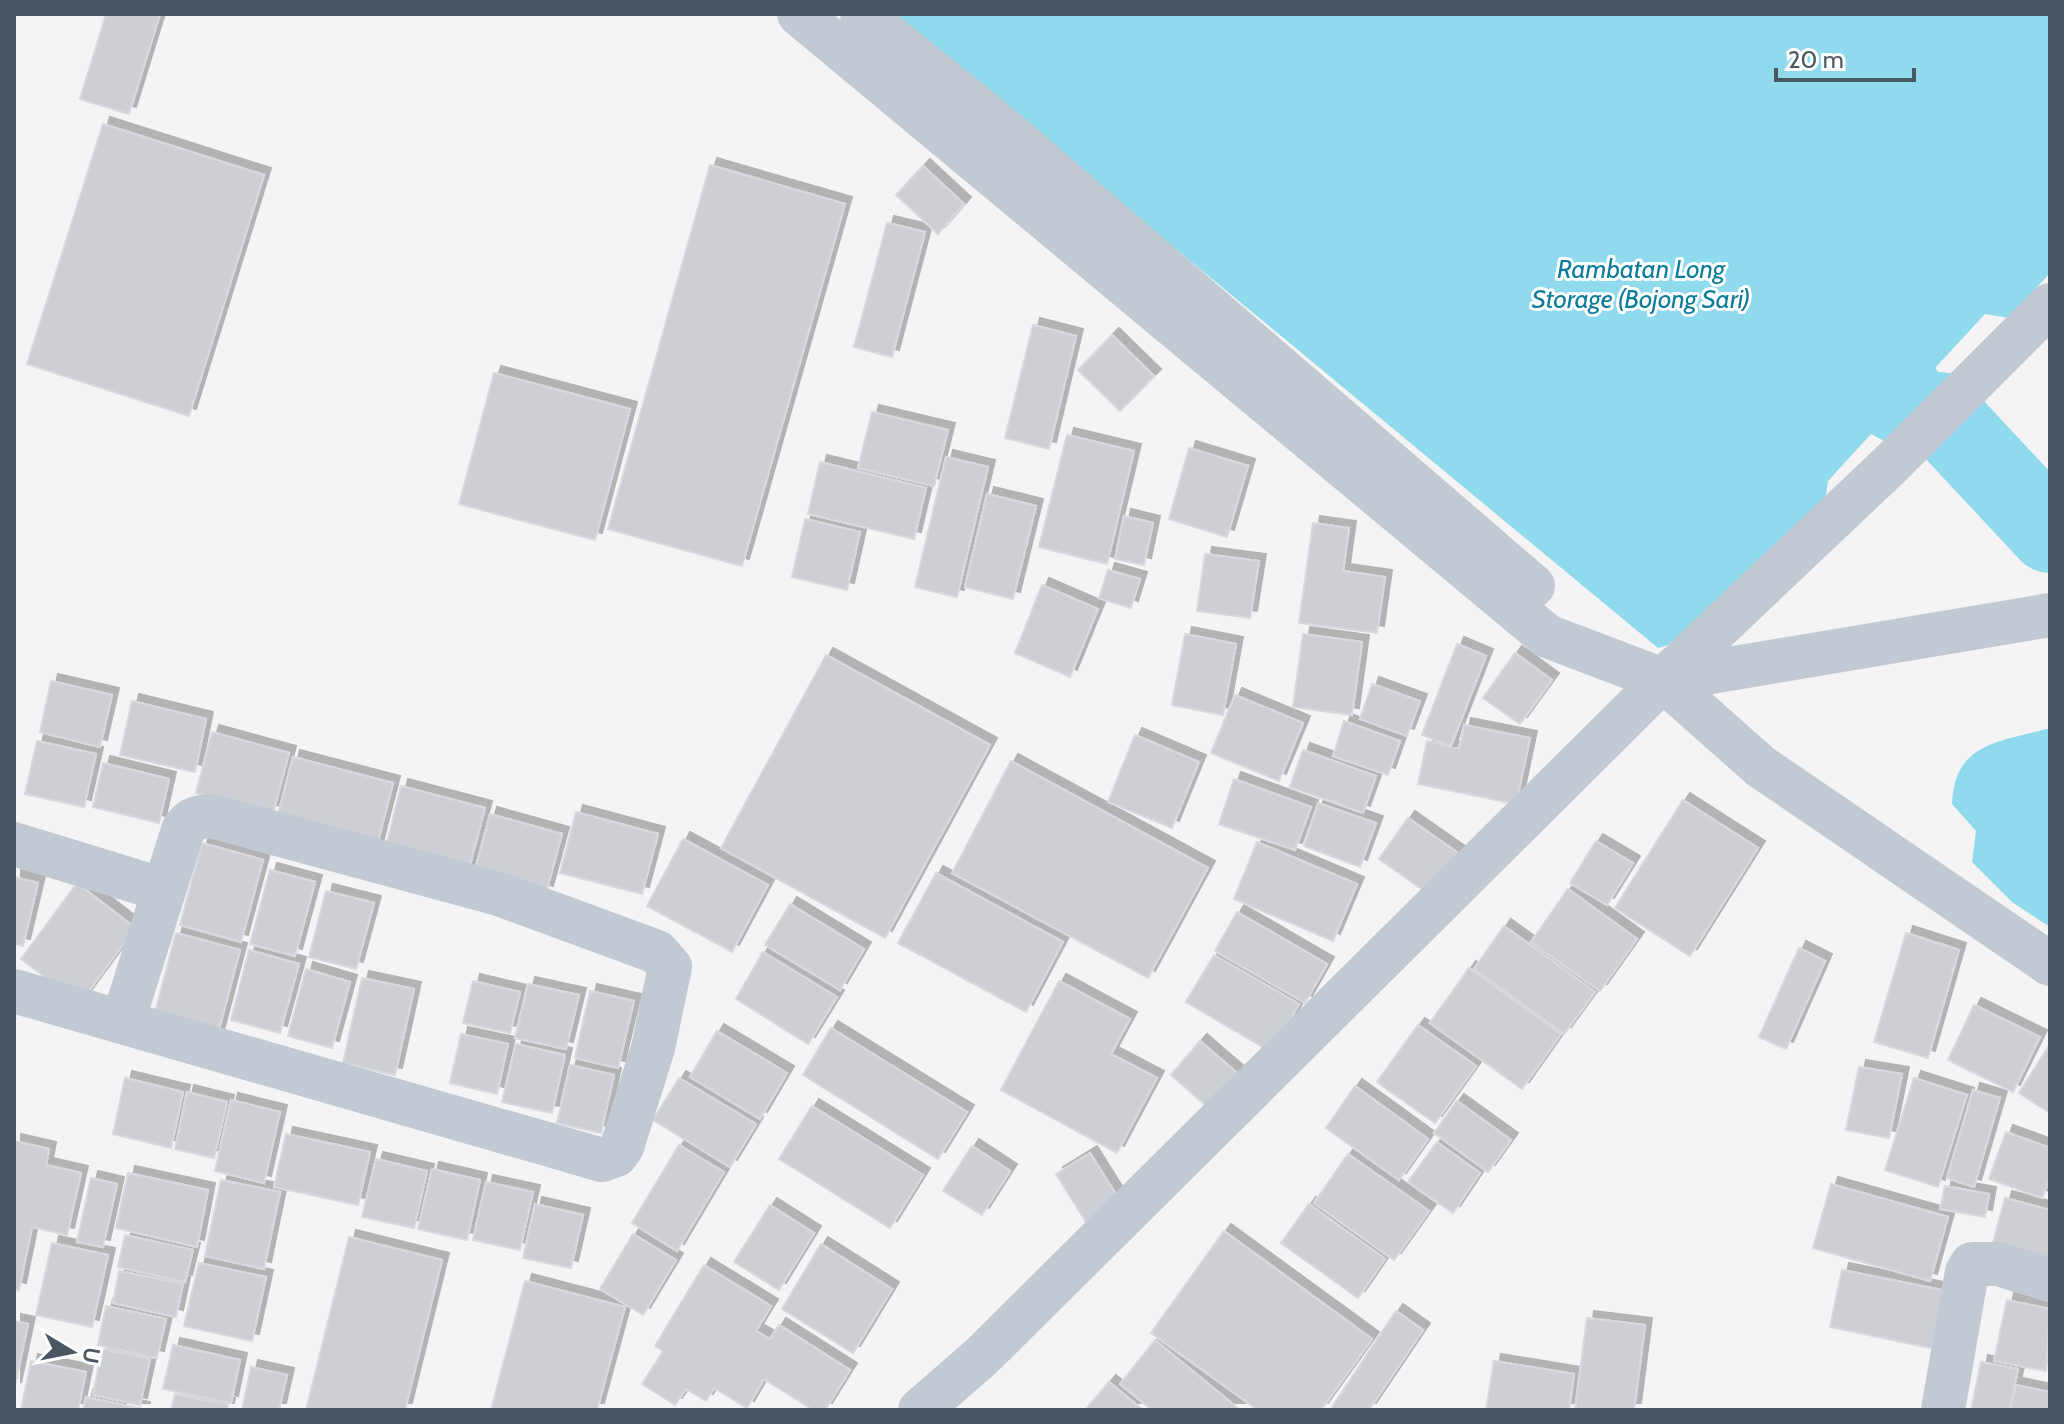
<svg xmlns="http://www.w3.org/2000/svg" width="2064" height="1424" viewBox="0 0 2064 1424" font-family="Cabin,sans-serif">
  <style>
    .water { fill: #90daee }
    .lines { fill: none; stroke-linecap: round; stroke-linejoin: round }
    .river { stroke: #90daee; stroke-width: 82 }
    .building { fill: #cdcfd5; stroke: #d7d9de; stroke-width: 2; filter: url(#shadow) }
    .minor { stroke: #c1cad2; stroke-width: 44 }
    .labels { text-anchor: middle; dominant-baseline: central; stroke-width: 6; stroke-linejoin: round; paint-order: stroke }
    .water-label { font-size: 26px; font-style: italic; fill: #0c7c9b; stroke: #fff }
  </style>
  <defs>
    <filter id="shadow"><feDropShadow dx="7" dy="-7" stdDeviation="0" flood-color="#0004"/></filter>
  </defs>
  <rect width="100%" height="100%" fill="#f5f3f3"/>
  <path class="water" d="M 892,14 L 2050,14 L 2050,273 L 2009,318 L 1985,314 L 1935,368 L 1957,394 L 1901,450 L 1871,434 L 1828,481 L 1824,508 L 1693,638 L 1658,648 Z
    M 2050,728 L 2050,927 L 2012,902 L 1972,862 L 1976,831 L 1952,804 C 1954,742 2000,742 2050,728 Z"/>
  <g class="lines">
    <path class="river" d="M 1939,413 L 2050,532"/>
  </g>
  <path class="building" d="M 106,14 L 160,14 L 129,114 L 80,99 Z
    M 103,124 L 264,175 L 189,416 L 27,364 Z
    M 710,165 L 845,204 L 742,566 L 608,529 Z
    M 923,166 L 964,204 L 938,234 L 896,195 Z
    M 887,223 L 925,232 L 892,357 L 854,347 Z
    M 1033,325 L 1076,336 L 1049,449 L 1005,438 Z
    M 1112,335 L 1154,376 L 1120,411 L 1078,370 Z
    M 494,373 L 630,409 L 595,540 L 459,504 Z
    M 872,412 L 948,430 L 934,486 L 858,468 Z
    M 1067,435 L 1134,451 L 1107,564 L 1039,547 Z
    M 1189,448 L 1248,466 L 1227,537 L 1169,519 Z
    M 946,457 L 988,467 L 957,597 L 915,587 Z
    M 820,462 L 926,488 L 914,539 L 808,514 Z
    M 987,494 L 1036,506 L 1013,599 L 965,587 Z
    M 1124,516 L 1153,523 L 1144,565 L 1115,559 Z
    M 805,519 L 860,532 L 847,590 L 792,577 Z
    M 1313,523 L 1349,528 L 1343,571 L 1385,577 L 1377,633 L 1299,623 Z
    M 1205,554 L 1259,561 L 1250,618 L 1197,611 Z
    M 1108,570 L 1140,579 L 1131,608 L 1099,598 Z
    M 1042,585 L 1098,609 L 1070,677 L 1015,653 Z
    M 1185,634 L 1236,644 L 1223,715 L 1172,705 Z
    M 1303,634 L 1362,642 L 1352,715 L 1293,707 Z
    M 1457,644 L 1486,656 L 1451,746 L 1422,735 Z
    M 1515,653 L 1552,680 L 1520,724 L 1483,698 Z
    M 826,655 L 990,745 L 885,938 L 721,848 Z
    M 51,681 L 112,695 L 100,747 L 40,732 Z
    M 1372,684 L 1420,701 L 1407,736 L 1360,719 Z
    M 1235,695 L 1303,723 L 1279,781 L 1211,753 Z
    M 132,701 L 206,719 L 195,772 L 120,755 Z
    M 1344,721 L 1400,741 L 1388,775 L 1333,756 Z
    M 1464,725 L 1530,738 L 1516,804 L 1418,784 L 1427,741 L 1459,749 Z
    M 212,732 L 289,753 L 273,813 L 196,793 Z
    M 1135,735 L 1199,762 L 1172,828 L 1108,802 Z
    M 37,741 L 96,754 L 84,807 L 25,794 Z
    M 1303,750 L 1376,776 L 1363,813 L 1290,787 Z
    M 293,757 L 393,783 L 376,849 L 276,822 Z
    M 1011,761 L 1208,868 L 1148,978 L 952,873 Z
    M 103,763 L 169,779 L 159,823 L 93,807 Z
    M 1234,779 L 1311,807 L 1295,850 L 1219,824 Z
    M 401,786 L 485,808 L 467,876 L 384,855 Z
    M 1683,800 L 1758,848 L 1690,956 L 1615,908 Z
    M 1318,803 L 1376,823 L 1360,867 L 1304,846 Z
    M 576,812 L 658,834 L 642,894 L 560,873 Z
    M 490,814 L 562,834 L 546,893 L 474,874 Z
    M 1408,818 L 1468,860 L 1439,901 L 1379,859 Z
    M 683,839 L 768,885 L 732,952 L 647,906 Z
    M 1596,841 L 1633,863 L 1607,905 L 1570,883 Z
    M 1257,842 L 1357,884 L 1333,941 L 1234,899 Z
    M 202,843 L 263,860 L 241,942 L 180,925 Z
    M 270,870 L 315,882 L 295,956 L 250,944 Z
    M 936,873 L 1063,942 L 1026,1012 L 898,943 Z
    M 14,877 L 38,883 L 23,946 L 14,944 Z
    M 77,883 L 135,928 L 80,1003 L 21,959 Z
    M 1568,889 L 1637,939 L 1600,991 L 1531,942 Z
    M 326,891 L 374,903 L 356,969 L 309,957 Z
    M 790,904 L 864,949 L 840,990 L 765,945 Z
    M 1237,912 L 1327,964 L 1305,1003 L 1215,951 Z
    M 1504,926 L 1595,992 L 1564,1034 L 1474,969 Z
    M 176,933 L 240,950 L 217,1037 L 153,1020 Z
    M 1906,933 L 1959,950 L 1928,1058 L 1874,1042 Z
    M 1799,948 L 1825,961 L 1786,1049 L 1759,1037 Z
    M 249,950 L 299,964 L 280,1033 L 231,1020 Z
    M 763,952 L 837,997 L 808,1044 L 736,999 Z
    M 1214,955 L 1299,1004 L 1271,1052 L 1186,1002 Z
    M 1469,968 L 1561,1034 L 1522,1089 L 1430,1023 Z
    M 306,969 L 350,982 L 332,1048 L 288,1036 Z
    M 362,978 L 414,989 L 395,1075 L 343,1063 Z
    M 473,981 L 520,992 L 510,1033 L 463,1023 Z
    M 1059,981 L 1130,1019 L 1111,1054 L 1157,1078 L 1117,1153 L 1001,1090 Z
    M 528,984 L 579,995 L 566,1049 L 515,1038 Z
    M 590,991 L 634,1001 L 618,1068 L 575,1058 Z
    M 1974,1005 L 2040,1037 L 2013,1092 L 1948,1060 Z
    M 1418,1025 L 1476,1066 L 1435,1123 L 1377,1082 Z
    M 831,1028 L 967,1112 L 938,1159 L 803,1075 Z
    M 717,1031 L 787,1073 L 760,1119 L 690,1077 Z
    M 461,1034 L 508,1044 L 497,1094 L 450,1083 Z
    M 1200,1041 L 1251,1085 L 1221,1119 L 1171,1075 Z
    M 516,1044 L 565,1055 L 552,1113 L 502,1102 Z
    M 2050,1044 L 2050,1113 L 2019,1093 Z
    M 570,1065 L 614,1075 L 601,1133 L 557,1123 Z
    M 1859,1067 L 1902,1074 L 1889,1138 L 1846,1130 Z
    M 125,1078 L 183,1092 L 171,1148 L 113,1134 Z
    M 679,1078 L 756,1124 L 730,1167 L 653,1120 Z
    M 1914,1078 L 1967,1095 L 1938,1187 L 1885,1170 Z
    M 1355,1086 L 1428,1139 L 1399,1180 L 1326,1128 Z
    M 1973,1090 L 2000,1098 L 1974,1187 L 1947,1178 Z
    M 187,1092 L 227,1102 L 214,1158 L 175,1149 Z
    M 231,1100 L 280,1112 L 264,1183 L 215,1171 Z
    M 1457,1101 L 1511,1140 L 1488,1172 L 1434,1133 Z
    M 812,1106 L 923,1175 L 890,1228 L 779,1159 Z
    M 2006,1132 L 2050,1148 L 2050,1177 L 2042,1198 L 1989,1179 Z
    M 286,1134 L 370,1152 L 358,1205 L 274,1187 Z
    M 14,1141 L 49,1149 L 46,1165 L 81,1173 L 67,1235 L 32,1227 L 19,1290 L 14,1289 Z
    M 1437,1142 L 1480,1173 L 1453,1213 L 1408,1182 Z
    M 679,1145 L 724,1172 L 677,1251 L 632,1223 Z
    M 972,1146 L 1010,1171 L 982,1215 L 943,1191 Z
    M 1090,1153 L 1120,1201 L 1086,1222 L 1056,1174 Z
    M 1348,1154 L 1429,1211 L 1394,1260 L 1314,1203 Z
    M 376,1159 L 427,1171 L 414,1228 L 362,1217 Z
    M 432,1169 L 480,1180 L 467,1240 L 418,1229 Z
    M 128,1173 L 208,1190 L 197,1247 L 116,1228 Z
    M 91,1178 L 117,1184 L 103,1247 L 77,1242 Z
    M 221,1180 L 280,1192 L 264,1269 L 205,1256 Z
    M 486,1182 L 533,1192 L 520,1250 L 473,1240 Z
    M 1831,1184 L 1948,1217 L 1930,1281 L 1813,1248 Z
    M 1945,1186 L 1989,1194 L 1985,1217 L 1940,1209 Z
    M 2005,1198 L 2050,1210 L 2050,1262 L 1992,1247 Z
    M 535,1204 L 583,1215 L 571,1268 L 523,1258 Z
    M 1309,1204 L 1385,1259 L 1358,1298 L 1281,1243 Z
    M 770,1205 L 814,1233 L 779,1290 L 734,1262 Z
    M 1224,1231 L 1372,1339 L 1321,1410 L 1258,1410 L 1151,1333 Z
    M 633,1234 L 676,1260 L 643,1315 L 600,1289 Z
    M 125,1235 L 193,1250 L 185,1282 L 118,1267 Z
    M 349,1237 L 442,1260 L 405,1410 L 306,1410 Z
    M 52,1243 L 108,1255 L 92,1327 L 36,1315 Z
    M 821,1244 L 892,1289 L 853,1353 L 782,1309 Z
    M 199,1263 L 266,1277 L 252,1341 L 184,1326 Z
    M 704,1265 L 771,1306 L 756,1331 L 770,1339 L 779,1325 L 850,1370 L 825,1410 L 813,1410 L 764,1379 L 747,1408 L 714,1388 L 706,1401 L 686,1389 L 675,1405 L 642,1384 L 663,1351 L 655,1346 Z
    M 1842,1270 L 1952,1292 L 1940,1350 L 1830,1327 Z
    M 119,1271 L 183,1284 L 176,1317 L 113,1303 Z
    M 525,1281 L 625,1307 L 597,1410 L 491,1410 Z
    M 2007,1300 L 2050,1309 L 2046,1371 L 1994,1361 Z
    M 106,1306 L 166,1319 L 157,1358 L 98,1345 Z
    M 1396,1311 L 1423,1330 L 1369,1410 L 1330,1410 Z
    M 1587,1318 L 1645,1325 L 1634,1410 L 1575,1410 Z
    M 14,1321 L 28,1324 L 14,1390 Z
    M 1155,1340 L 1240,1410 L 1152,1410 L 1120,1384 Z
    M 173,1345 L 240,1360 L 231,1403 L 163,1389 Z
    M 102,1349 L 150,1359 L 140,1405 L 93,1395 Z
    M 31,1361 L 86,1372 L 78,1410 L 21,1410 Z
    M 1494,1361 L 1574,1374 L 1569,1410 L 1486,1410 Z
    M 1981,1362 L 2018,1369 L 2009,1410 L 1971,1410 Z
    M 251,1367 L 287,1375 L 279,1410 L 242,1410 Z
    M 1109,1382 L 1143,1410 L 1085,1410 Z
    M 2016,1385 L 2050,1392 L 2050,1410 L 2011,1410 Z
    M 175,1394 L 228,1405 L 227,1410 L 171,1410 Z
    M 86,1397 L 143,1409 L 143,1410 L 83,1410 Z"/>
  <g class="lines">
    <path class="minor" d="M 799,14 L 1547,636 L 1663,680 L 1760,766 L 2050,964
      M 862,14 L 1000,126 L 1533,586
      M 1663,680 L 1891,464 L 2050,305
      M 14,844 L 164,890
      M 14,991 L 602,1160 L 616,1155 L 622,1147 L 653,1048 L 670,967 L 657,952 L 499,894 L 211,816 C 198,817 190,818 183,830 L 123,1021
      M 920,1410 L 982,1356 L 1663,680 L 2050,615
      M 1943,1410 L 1967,1272 L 1972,1264 L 1998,1264 L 2050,1280"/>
  </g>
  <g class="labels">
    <g class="water-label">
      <text x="1641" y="269">Rambatan Long<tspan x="1641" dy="30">Storage (Bojong Sari)</tspan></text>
    </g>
  </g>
  <rect width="2064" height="1424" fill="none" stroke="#4a5661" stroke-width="32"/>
  <g transform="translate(72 1352) rotate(100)" stroke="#ffffff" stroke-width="6" paint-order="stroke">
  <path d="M0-6L14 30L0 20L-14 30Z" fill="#4a5661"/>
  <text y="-12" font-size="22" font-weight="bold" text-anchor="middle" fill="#4a5661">U</text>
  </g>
  <path d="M1776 68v12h138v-12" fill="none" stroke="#4a5661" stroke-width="4"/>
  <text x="1788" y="68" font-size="24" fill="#4a5661" stroke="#ffffff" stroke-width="6" paint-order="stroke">20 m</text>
</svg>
